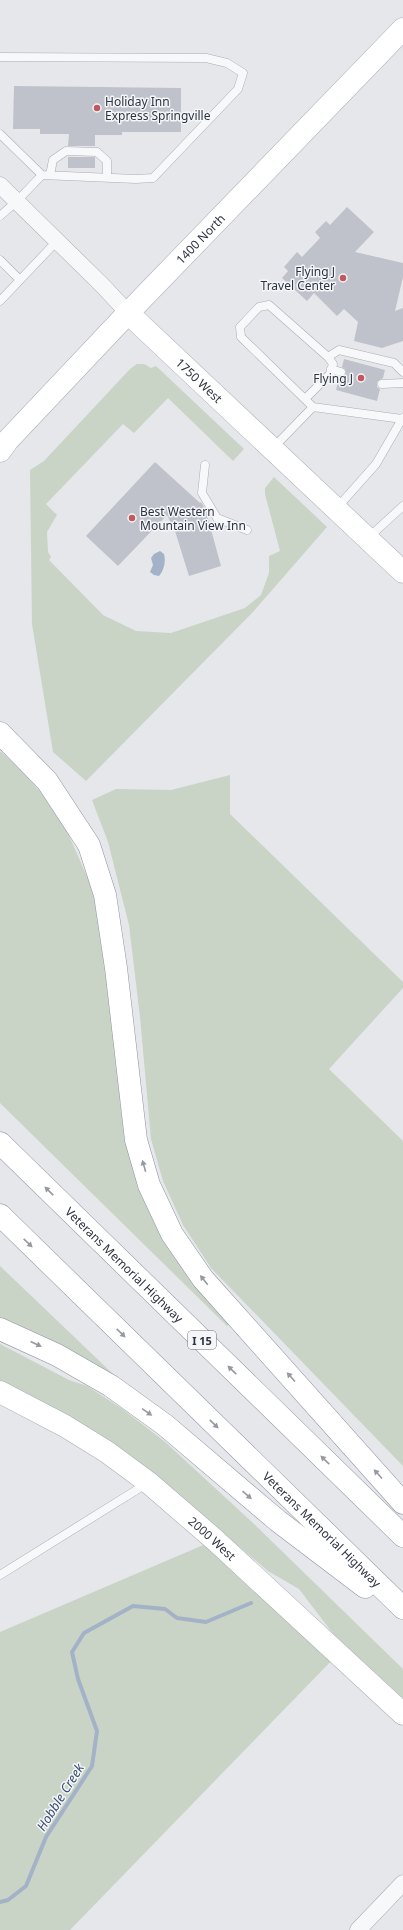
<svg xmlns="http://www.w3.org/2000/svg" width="403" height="1930" viewBox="0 0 403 1930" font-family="'Noto Sans',sans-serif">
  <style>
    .green { fill: #c9d4c7 }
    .water { fill: #a3b2c7 }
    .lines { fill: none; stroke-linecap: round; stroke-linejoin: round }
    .stream { stroke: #a3b2c7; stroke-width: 4 }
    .building { fill: #bfc2ca }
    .lane-casing { stroke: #aaadb5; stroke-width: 9 }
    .street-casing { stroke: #aaadb5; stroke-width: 17 }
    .secondary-casing { stroke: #aaadb5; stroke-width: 23 }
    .highway-casing { stroke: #8d93a0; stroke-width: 23 }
    .lane { stroke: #f7f8f9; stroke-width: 8 }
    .street { stroke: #f7f8f9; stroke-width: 16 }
    .secondary { stroke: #fff; stroke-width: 22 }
    .highway { stroke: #fff; stroke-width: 22 }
    .oneway { fill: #9699a0 }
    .poi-dot { fill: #c3575f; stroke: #f4f6f8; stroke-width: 1.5 }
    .labels { text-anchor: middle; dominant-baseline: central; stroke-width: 3; stroke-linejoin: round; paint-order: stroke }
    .shield { fill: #f4f6f8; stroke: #696e79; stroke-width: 1 }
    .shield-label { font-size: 11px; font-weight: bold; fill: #2e3342 }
    .poi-label { font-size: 12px; fill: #2e3342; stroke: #f4f6f8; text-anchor: start }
    .street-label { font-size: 12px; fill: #2e3342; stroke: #f4f6f8 }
    .water-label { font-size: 13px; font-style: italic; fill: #3b4f72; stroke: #f4f6f8 }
  </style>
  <rect width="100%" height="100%" fill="#e5e7eb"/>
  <path class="green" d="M 137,364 L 144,364 L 151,368 L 156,366 L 244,449 L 233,461 L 168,398 L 134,433 L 123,424 L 46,504 L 57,515 L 47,532 L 48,552 L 51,557 L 49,560 L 103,615 L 136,631 L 171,633 L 245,608 L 261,595 L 269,573 L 269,556 L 280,551 L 265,494 L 265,488 L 274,477 L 327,527 L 252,613 L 86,781 L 53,752 L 32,624 L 30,470 L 44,461 L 130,369 Z
    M 0,751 L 20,769 L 44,796 L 63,822 L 93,890 L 142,1194 C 162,1244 197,1282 231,1322 L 227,1326 L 0,1103 Z
    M 230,775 L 230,814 L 403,982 L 403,988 L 329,1069 L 403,1141 L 403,1466 L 211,1268 L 183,1225 L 163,1181 L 151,1139 L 140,1017 L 129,925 L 108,842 L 92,800 L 116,789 L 171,790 Z
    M 0,1266 L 113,1374 L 111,1378 L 0,1319 Z
    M 0,1344 L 69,1380 L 87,1386 L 121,1408 L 164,1441 L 253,1523 L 403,1669 L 403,1698 L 334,1635 L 299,1589 L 268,1571 L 174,1491 L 0,1384 Z
    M 215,1540 L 338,1654 L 70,1930 L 0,1930 L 0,1632 Z"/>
  <path class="water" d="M 160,551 L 164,554 C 166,562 164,570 159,576 L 154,575 L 150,572 L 153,565 L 151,558 L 154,554 Z"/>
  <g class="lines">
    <path class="stream" d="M 0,1902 L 8,1900 L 26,1886 L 46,1837 L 92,1766 L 97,1731 L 78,1679 L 72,1652 L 84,1633 L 133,1606 L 165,1609 L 177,1618 L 206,1622 L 251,1603"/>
  </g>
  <path class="building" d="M 14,86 L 181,88 L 181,132 L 122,132 L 122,135 L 95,135 L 95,146 L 68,146 L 69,134 L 40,134 L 40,129 L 13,129 Z
    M 68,157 L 95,157 L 95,168 L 68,168 Z
    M 347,207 L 374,232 L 355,252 L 403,263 L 403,277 L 395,311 L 403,308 L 403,341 L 382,348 L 354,341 L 358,322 L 344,309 L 337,316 L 314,293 L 307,301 L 282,278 L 288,271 L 284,267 L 297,252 L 302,257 L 320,238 L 315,232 L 326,221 L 330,225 Z
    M 344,359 L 385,370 L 383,378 L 377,382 L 377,387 L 380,389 L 377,401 L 336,390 L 339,377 L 344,376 L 346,373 L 345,369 L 342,367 Z
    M 155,462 L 200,503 L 201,502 L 208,514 L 207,515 L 221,566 L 189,576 L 175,531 L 167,515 L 118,566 L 86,536 Z"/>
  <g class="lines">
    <g class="lane-casing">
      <path id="lane" d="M 0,57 L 206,58 L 227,63 L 243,73 L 238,89 L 153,178 L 136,179 L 42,175 L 0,134
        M 50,175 L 53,160 L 66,151 L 97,152 L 107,161 L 107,177
        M 0,216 L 17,201 L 42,175
        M 0,260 L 20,280
        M 0,301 L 57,241
        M 328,357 L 339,350 L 394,363 L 403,372
        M 331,369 L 341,372
        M 382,384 L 403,383
        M 305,399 L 330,374 L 333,364 L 328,357 L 269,305 L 259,307 L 240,327 L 241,337 L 313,407
        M 272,449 L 313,407 L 402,419 L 403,418
        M 205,465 L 202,493 L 217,518 L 247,530
        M 336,509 L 376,464 L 402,419
        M 368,538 L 403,506
        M 0,1575 L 146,1484"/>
    </g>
    <g class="street-casing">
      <path id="street" d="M 0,185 L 103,286 L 128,313
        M 358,1930 L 403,1883"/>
    </g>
    <g class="secondary-casing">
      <g id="secondary">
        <path id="s1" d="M 128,313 L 403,572"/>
        <path id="s2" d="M 0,451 L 8,440 L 128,313 L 403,29"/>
        <path id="s3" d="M 0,1392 L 65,1426 L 107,1452 L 149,1483 L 215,1540 L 403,1714"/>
      </g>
    </g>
    <g class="highway-casing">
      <g id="highway">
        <path d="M 0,733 L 47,781 L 89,845 L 105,895 L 116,968 L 136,1140 L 149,1185 L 172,1234 L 203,1279 L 403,1503"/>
        <path id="s4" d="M 0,1143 L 403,1536"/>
        <path id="s5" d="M 0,1215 L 403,1608"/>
        <path d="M 0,1329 L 57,1355 L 111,1386 L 165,1425 L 278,1521 L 365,1587"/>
      </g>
    </g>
    <use href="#lane" class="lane"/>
    <use href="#street" class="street"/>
    <use href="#secondary" class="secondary"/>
    <use href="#highway" class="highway"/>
  </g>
  <defs><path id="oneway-solid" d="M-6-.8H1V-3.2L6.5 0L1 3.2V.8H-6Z"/></defs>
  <g class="oneway">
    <use href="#oneway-solid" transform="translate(144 1166) rotate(-106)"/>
    <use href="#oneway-solid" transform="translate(49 1191) rotate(-136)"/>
    <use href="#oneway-solid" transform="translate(28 1243) rotate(44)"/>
    <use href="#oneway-solid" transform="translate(204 1280) rotate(-129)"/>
    <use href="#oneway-solid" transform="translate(121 1333) rotate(44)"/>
    <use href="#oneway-solid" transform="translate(36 1344) rotate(25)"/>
    <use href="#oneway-solid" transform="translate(232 1370) rotate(-136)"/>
    <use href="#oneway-solid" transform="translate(291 1377) rotate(-132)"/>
    <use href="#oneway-solid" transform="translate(147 1412) rotate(35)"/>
    <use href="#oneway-solid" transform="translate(214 1424) rotate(44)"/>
    <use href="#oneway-solid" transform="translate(325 1460) rotate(-136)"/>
    <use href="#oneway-solid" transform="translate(378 1474) rotate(-132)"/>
    <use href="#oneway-solid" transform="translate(247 1495) rotate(41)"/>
  </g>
  <g class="poi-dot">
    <circle cx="97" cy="108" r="4"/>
    <circle cx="343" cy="278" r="4"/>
    <circle cx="361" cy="378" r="4"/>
    <circle cx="132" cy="518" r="4"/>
  </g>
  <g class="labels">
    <rect class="shield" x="188" y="1331" width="28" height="18" rx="3"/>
    <g class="shield-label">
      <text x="202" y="1340">I 15</text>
    </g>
    <g class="poi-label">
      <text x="105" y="101">Holiday Inn<tspan x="105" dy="14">Express Springville</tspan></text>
      <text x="335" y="271" text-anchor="end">Flying J<tspan x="335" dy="14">Travel Center</tspan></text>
      <text x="353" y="378" text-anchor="end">Flying J</text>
      <text x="140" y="511">Best Western<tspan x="140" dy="14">Mountain View Inn</tspan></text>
    </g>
    <g class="street-label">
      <text stroke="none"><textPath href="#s2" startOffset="292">1400 North</textPath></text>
      <text stroke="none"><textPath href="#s1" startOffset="98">1750 West</textPath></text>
      <text stroke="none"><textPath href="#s4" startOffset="174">Veterans Memorial Highway</textPath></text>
      <text stroke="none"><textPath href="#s5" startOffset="450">Veterans Memorial Highway</textPath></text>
      <text stroke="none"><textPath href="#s3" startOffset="259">2000 West</textPath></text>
    </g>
    <g class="water-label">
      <text transform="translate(60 1797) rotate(-58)">Hobble Creek</text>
    </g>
  </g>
</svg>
